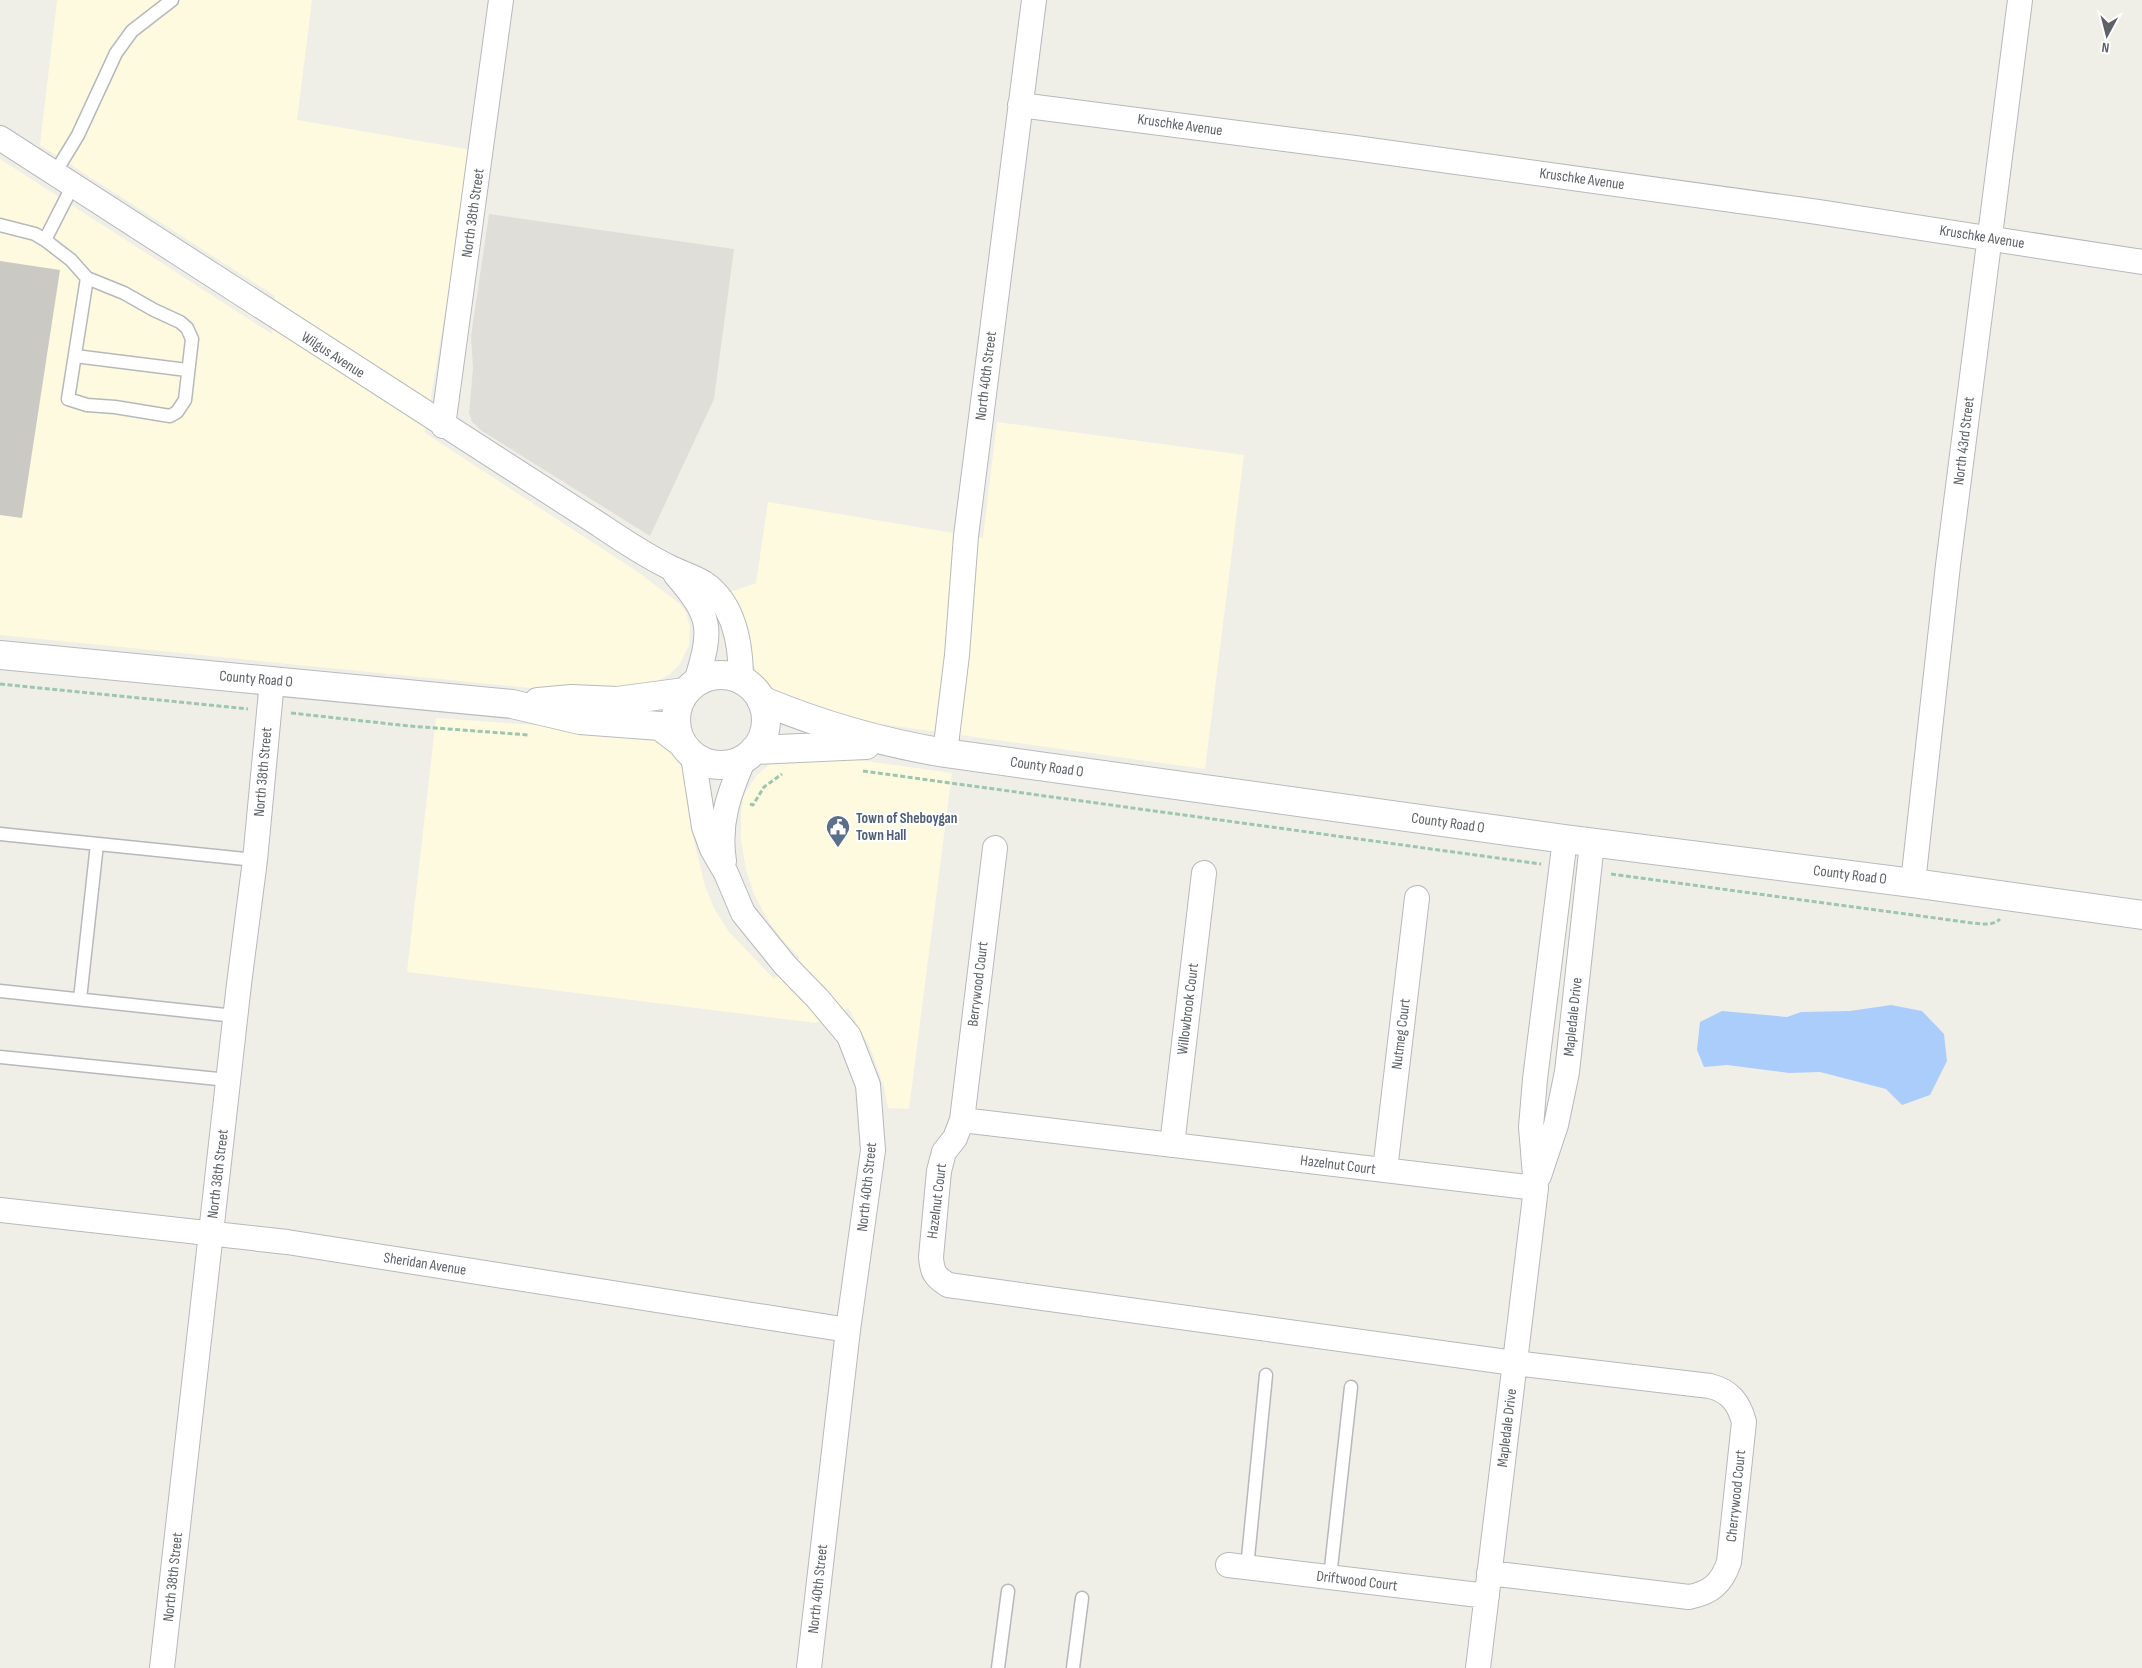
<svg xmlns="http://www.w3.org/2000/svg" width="2142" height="1668" viewBox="0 0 2142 1668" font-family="'Sofia Sans Condensed',sans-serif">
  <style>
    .commercial { fill: #fdfadf }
    .industrial { fill: #dfded9 }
    .water { fill: #aacdfc }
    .building { fill: #cbc9c4 }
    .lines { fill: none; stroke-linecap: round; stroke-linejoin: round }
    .lane-casing { stroke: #b7b8bd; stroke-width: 15 }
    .street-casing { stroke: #b7b8bd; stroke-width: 26 }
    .secondary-casing { stroke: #b8bac0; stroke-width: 30 }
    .path { stroke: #9ec6af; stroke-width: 3; stroke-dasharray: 5 2.5; stroke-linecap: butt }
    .lane { stroke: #fff; stroke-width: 12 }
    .street { stroke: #fff; stroke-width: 24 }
    .secondary { stroke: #fff; stroke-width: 28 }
    .labels { text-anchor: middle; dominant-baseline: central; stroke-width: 4; stroke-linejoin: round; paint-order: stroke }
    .street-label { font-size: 15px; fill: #5e6166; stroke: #fff }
    .service-label { font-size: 15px; font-weight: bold; fill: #4e5e75; stroke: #fff; text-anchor: start }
  </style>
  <rect width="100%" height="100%" fill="#f0efe7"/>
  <path class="commercial" d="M 57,0 L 312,0 L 297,120 L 472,150 L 425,433 L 638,572 L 680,604 L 686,612 L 690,626 L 689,645 L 680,664 L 669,675 L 653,683 L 629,689 L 540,689 L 0,635 L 0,159 L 272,334 L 275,296 L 40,145 Z
    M 997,422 L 1244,455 L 1205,769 L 808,714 L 766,689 L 759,678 L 725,594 L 756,583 L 768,502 L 983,538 Z
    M 436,718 L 647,733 L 670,749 L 681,764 L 688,786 L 694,841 L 705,886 L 715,910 L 729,932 L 774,979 L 800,958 L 784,942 L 769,922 L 754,894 L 746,870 L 741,840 L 741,812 L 743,797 L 756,776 L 771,763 L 787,757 L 822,755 L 952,773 L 909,1109 L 888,1108 L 884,1087 L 870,1047 L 848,1008 L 816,1023 L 407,972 Z"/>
  <path class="industrial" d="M 489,214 L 734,249 L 714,399 L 650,536 L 482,431 L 472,422 L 469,413 L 473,368 L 471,336 Z"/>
  <path class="water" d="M 1891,1005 L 1922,1011 L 1944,1034 L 1947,1061 L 1930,1095 L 1902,1105 L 1886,1089 L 1820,1072 L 1789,1073 L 1727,1065 L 1704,1067 L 1697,1050 L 1700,1022 L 1722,1011 L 1787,1017 L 1801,1012 L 1850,1011 Z"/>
  <path class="building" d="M 0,261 L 60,270 L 22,518 L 0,515 Z"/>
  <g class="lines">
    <g class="lane-casing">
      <path id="lane" d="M 55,173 L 78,135 L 116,53 L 132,31 L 172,0
        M 0,225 L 35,234 L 45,240 L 73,185
        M 45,240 L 71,260 L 87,278 L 124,293 L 154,310 L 180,322 L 187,328 L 192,339 L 185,400 L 177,412 L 170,416 L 115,407 L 87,405 L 68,399 L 87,278
        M 75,356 L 187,370
        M 0,834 L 255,860
        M 0,991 L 235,1016
        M 80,999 L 97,844
        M 0,1057 L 228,1080
        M 1247,1568 L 1266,1375
        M 1330,1577 L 1351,1387
        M 998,1668 L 1008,1591
        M 1073,1668 L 1082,1598"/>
    </g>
    <g class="street-casing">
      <path id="street" d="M 1020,105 L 1355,148 L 1818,212 L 2142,262
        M 0,138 L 600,525 C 622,540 645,555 669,567 C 681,573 693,576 704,583 C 735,604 741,646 741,680
        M 443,426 L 501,0
        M 675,574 C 713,618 712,629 696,682
        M 945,753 L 957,655 L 966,536 L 1034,0
        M 693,756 L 704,827 L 712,849 L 726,873 L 743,913 L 785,965 L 818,999 L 849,1036 L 868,1085 L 873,1150 L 848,1330 L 809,1668
        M 995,848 L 962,1120 L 955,1138 L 944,1152 L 939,1171 L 931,1257 C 932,1272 935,1277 948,1285 L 1514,1363 L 1710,1386 C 1730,1391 1739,1403 1744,1422 L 1729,1562 C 1722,1583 1711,1593 1689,1597 L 1489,1573
        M 724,861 C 718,823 729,793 744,759
        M 1913,883 L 1948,565 L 2020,0
        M 962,1120 L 1536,1188
        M 1172,1145 L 1204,873
        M 1385,1170 L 1417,898
        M 1539,1176 L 1556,1125 L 1567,1072 L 1592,843
        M 0,1210 L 287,1242 L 848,1330
        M 1228,1565 L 1487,1596
        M 162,1668 L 239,984 L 255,860 L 272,681
        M 1478,1668 L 1536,1188 L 1531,1127 L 1535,1079 L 1565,839"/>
    </g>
    <g class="secondary-casing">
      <path id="secondary" d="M 0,655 L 512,704 L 580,720 L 660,726 L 681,742
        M676 720a45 45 0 1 1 90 0a45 45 0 1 1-90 0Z
        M 761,700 C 823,726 879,742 945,753 L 1565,839 L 1913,883 L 2142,915
        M 538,702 L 572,699 L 617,701 L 685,692
        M 754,750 L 866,745"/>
    </g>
    <path class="path" d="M 0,684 L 248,709
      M 291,713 L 409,726 L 529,735
      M 863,771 L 1541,864
      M 750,804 L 753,805 L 764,787 L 782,774
      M 1611,874 L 1972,923 C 1982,924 1993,926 2000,919"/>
    <use href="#lane" class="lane"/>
    <use href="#street" class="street"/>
    <use href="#secondary" class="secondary"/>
  </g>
  <defs>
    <g id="civic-pin" transform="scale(1.25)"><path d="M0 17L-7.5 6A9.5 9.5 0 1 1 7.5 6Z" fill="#5c6f8a" stroke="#fff"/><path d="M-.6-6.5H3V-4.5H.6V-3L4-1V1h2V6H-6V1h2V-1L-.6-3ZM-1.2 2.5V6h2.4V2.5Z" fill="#fff"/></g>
  </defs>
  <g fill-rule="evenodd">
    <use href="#civic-pin" x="838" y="827"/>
  </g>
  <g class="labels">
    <g class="street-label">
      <text transform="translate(1180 125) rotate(8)">Kruschke Avenue</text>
      <text transform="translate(1582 179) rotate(8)">Kruschke Avenue</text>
      <text transform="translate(473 213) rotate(-82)">North 38th Street</text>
      <text transform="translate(1982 237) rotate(9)">Kruschke Avenue</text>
      <text transform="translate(333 355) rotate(33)">Wilgus Avenue</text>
      <text transform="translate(986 376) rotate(-83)">North 40th Street</text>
      <text transform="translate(1964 441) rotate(-83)">North 43rd Street</text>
      <text transform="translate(256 679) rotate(5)">County Road O</text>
      <text transform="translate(1047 767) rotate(8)">County Road O</text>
      <text transform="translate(263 772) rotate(-85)">North 38th Street</text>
      <text transform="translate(1448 823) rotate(8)">County Road O</text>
      <text transform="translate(1850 875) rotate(7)">County Road O</text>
      <text transform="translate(978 984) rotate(-83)">Berrywood Court</text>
      <text transform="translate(1188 1009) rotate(-83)">Willowbrook Court</text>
      <text transform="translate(1573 1017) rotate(-84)">Mapledale Drive</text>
      <text transform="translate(1401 1034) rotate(-83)">Nutmeg Court</text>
      <text transform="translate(1338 1165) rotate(7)">Hazelnut Court</text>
      <text transform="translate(218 1174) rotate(-83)">North 38th Street</text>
      <text transform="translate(867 1187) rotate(-84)">North 40th Street</text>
      <text transform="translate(937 1201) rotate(-83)">Hazelnut Court</text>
      <text transform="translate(425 1264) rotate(9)">Sheridan Avenue</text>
      <text transform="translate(1507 1428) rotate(-83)">Mapledale Drive</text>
      <text transform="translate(1736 1496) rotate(-84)">Cherrywood Court</text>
      <text transform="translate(173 1577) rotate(-84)">North 38th Street</text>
      <text transform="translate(1357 1581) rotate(7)">Driftwood Court</text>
      <text transform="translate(818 1589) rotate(-84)">North 40th Street</text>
    </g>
    <g class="service-label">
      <text x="856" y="818">Town of Sheboygan<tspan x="856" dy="17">Town Hall</tspan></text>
    </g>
  </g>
  <g transform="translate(2107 35) rotate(187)" stroke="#ffffff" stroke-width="4" paint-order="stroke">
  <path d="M0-4L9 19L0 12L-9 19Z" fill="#5e6166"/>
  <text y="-8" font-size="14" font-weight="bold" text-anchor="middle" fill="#5e6166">N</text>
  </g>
</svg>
